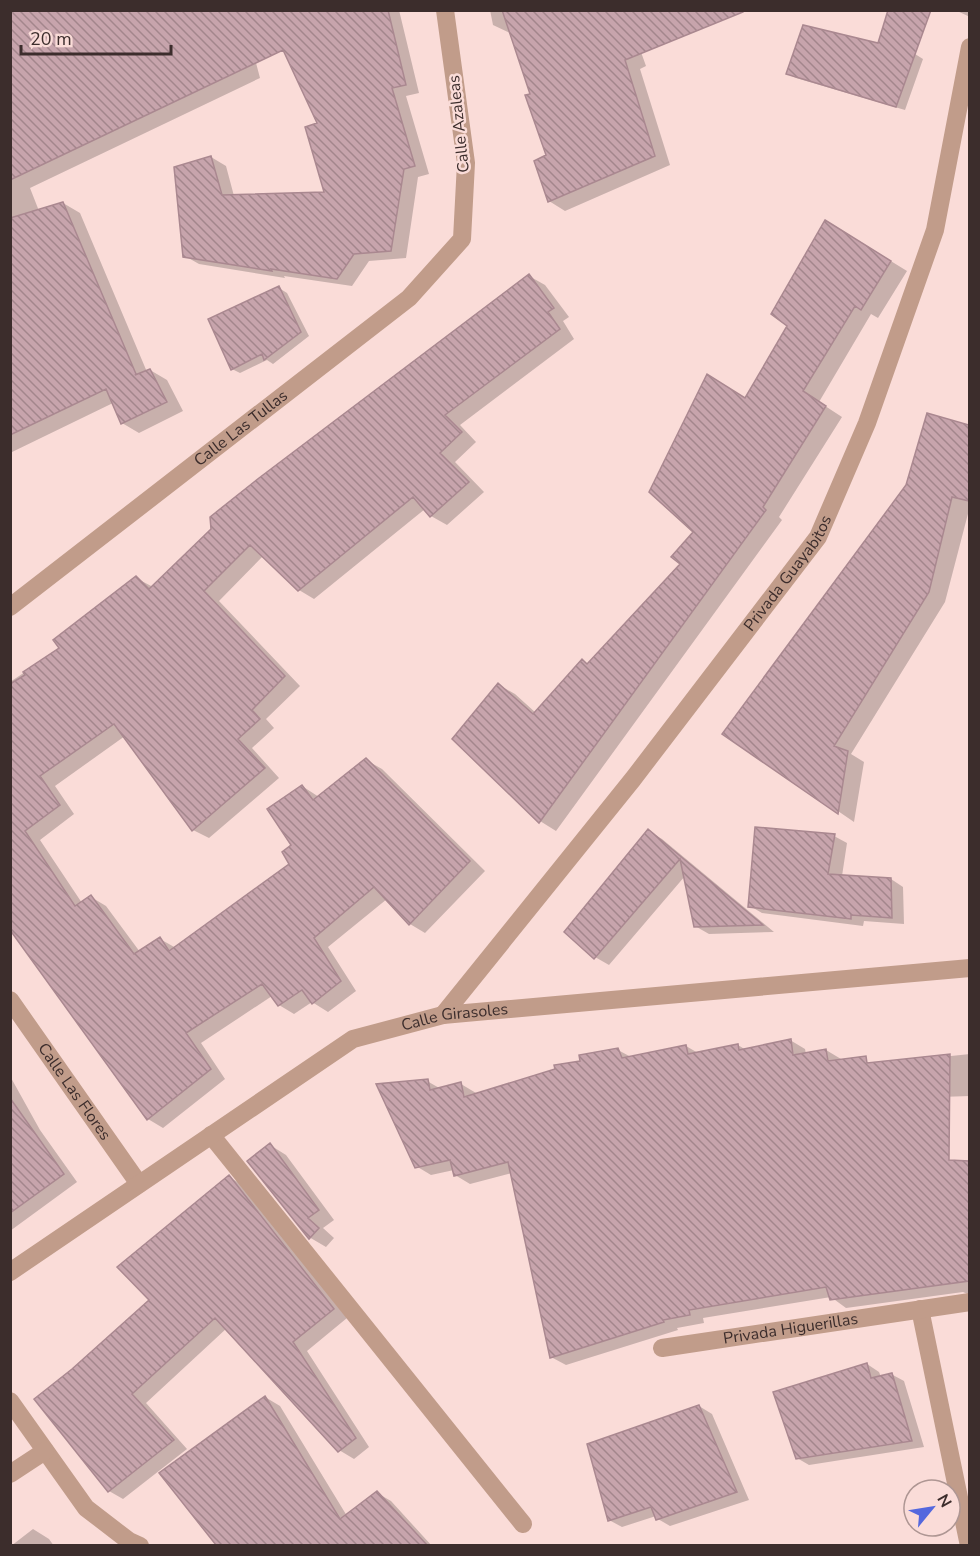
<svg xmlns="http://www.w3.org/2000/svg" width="980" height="1556" viewBox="0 0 980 1556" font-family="'Nunito Sans',sans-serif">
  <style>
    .shadow { fill: #0003 }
    .building { fill: url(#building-back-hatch); stroke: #aa8890; stroke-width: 1.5 }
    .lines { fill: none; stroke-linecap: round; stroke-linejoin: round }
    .minor { stroke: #c19c8a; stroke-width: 18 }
    .labels { text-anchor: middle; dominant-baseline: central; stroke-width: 5; stroke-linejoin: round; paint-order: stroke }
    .street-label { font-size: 16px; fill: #3c2d2c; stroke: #fadcd8 }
  </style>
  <defs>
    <pattern id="building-back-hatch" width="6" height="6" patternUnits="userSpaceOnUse" patternTransform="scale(1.5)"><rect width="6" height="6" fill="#c7a4ac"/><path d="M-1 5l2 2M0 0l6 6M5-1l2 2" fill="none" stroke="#a3868c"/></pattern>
  </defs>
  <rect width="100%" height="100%" fill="#fadcd8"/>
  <path class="shadow" d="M 10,10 L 242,10 L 260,78 L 30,188 L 39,211 L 63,203 L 80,213 L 147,372 L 150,370 L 167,380 L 183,411 L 139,433 L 122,423 L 113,403 L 10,453 Z
    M 303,10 L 399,10 L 419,93 L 406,96 L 429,174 L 418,177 L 406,258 L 369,261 L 352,286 L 284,276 L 285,278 L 199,264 L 185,256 L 211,157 L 226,166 L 234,196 L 326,193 L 319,124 Z
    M 490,10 L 608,10 L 632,27 L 646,66 L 640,69 L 670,165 L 565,211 L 549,201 L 536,162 L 548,156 L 531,94 L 512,34 L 493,25 Z
    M 955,10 L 970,10 L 970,17 Z
    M 804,26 L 915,54 L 923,59 L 905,110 L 796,78 L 788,74 Z
    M 842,231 L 907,271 L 878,318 L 871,314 L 819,402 L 842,417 L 779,517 L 782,520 L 556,831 L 540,821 L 454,739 L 499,685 L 515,694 L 536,713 L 582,661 L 588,664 L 682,563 L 746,400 Z
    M 529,276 L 545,285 L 569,317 L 563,321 L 574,339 L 460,425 L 476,442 L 455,462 L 484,492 L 447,525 L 431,516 L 425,509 L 314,599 L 299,590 L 263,556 L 219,601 L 300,686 L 266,719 L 274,728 L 252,748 L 279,778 L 209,838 L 193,830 L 125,736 L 55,786 L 74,814 L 40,840 L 82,903 L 91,897 L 106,906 L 140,952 L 160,939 L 176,948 L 291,864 L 302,786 L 319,797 L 366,760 L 382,769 L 485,871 L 425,933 L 410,924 L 387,899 L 328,947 L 356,991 L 328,1012 L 312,1002 L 294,1014 L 279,1005 L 272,996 L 201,1043 L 225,1079 L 163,1128 L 148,1119 L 10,930 L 10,682 L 61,648 L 136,578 L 153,587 Z
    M 279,288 L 287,293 L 309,336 L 273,364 L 267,360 L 240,373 L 232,369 Z
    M 928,415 L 970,426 L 970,506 L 945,602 L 851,754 L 864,762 L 854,822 L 724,733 L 907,486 Z
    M 648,831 L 662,839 L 774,932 L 709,934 L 695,926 L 685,876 L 609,965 L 595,957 Z
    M 834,836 L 847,843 L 842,876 L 891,879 L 903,887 L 904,924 L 864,921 L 863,926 L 762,913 L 750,906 Z
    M 790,1040 L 805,1049 L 806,1054 L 826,1050 L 841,1059 L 848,1099 L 778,1157 L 970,1162 L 970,1295 L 963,1292 L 846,1308 L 831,1297 L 703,1318 L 704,1323 L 677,1328 L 678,1330 L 566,1365 L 551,1357 L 512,1173 L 470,1184 L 455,1175 L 454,1170 L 431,1175 L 416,1166 L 427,1081 L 441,1089 L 461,1084 L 476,1093 L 476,1095 L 618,1050 L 631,1057 L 686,1046 L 698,1053 L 738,1045 L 746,1050 Z
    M 970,1054 L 970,1096 L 910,1098 L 894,1062 Z
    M 10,1076 L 40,1130 L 77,1182 L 10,1231 Z
    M 270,1145 L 286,1155 L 334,1220 L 323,1228 L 334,1238 L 326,1247 L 309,1237 Z
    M 229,1177 L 243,1185 L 347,1318 L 307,1351 L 369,1447 L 354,1459 L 339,1450 L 227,1328 L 146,1403 L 187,1449 L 123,1499 L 109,1491 L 73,1370 L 151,1300 Z
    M 867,1364 L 879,1372 L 881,1377 L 891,1374 L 904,1381 L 924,1447 L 809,1465 L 797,1458 Z
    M 265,1397 L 280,1406 L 347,1516 L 377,1493 L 391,1501 L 432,1546 L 277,1546 L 275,1542 L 269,1546 L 218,1546 L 204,1526 Z
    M 699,1406 L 712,1414 L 749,1500 L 670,1526 L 658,1519 L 656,1516 L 622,1527 L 609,1520 Z
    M 33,1529 L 49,1539 L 54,1546 L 11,1546 Z"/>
  <path class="building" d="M 10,10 L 388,10 L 406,85 L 392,88 L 415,166 L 404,169 L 391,251 L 354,254 L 337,279 L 271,269 L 272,271 L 183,257 L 174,167 L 211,156 L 222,195 L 324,192 L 305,127 L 317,123 L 283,50 L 10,180 Z
    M 502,10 L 743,10 L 743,12 L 625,60 L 655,156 L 548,202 L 534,161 L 546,155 L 525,95 L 530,94 Z
    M 888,10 L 931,10 L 896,107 L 786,74 L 803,25 L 878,43 Z
    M 63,202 L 136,374 L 135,375 L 150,369 L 167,402 L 121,424 L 106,389 L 10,435 L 10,218 Z
    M 825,220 L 891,261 L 861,310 L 855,306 L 803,391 L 826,406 L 763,507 L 766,510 L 539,823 L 452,739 L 498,683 L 533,714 L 582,659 L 587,664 L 680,564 L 671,557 L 693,532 L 649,492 L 707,374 L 745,398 L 787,326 L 771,314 Z
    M 529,274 L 554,308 L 548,312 L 560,329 L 445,415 L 462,432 L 440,453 L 469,482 L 430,517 L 413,497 L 298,591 L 250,545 L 204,591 L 285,676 L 252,710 L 260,719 L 238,739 L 265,768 L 192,831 L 114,724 L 40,776 L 60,805 L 25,831 L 75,906 L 91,895 L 134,954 L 160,937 L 169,951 L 289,864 L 282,852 L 291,845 L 267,809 L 302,785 L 313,800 L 366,758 L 470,861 L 409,925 L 374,887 L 314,938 L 341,981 L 312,1004 L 302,990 L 278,1006 L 262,984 L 186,1033 L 211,1069 L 147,1120 L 10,930 L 10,684 L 25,675 L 23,672 L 59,648 L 53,640 L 136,576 L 149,589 L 211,529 L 210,517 L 259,478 Z
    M 279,286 L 301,332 L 264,360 L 262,354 L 231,370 L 208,319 Z
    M 927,413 L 969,425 L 969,501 L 952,497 L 929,592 L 834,746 L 848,751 L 838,814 L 722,734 L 906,485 Z
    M 755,827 L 835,834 L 828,874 L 891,878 L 892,918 L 851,915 L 851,919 L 748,907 Z
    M 648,829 L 679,855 L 763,925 L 694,927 L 680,859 L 594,959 L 564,932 Z
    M 791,1039 L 793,1055 L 826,1049 L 828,1061 L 866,1056 L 867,1063 L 950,1054 L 949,1160 L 969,1161 L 969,1281 L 830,1300 L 826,1287 L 689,1310 L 690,1315 L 663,1320 L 664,1322 L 550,1358 L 508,1162 L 454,1176 L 450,1160 L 415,1168 L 376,1084 L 428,1079 L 430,1090 L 461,1082 L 464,1097 L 555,1069 L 554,1065 L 580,1061 L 579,1055 L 618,1048 L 622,1058 L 686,1045 L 688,1054 L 738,1044 L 739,1050 Z
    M 10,1098 L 64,1174 L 10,1213 Z
    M 270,1143 L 319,1210 L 308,1218 L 319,1228 L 309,1239 L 247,1161 Z
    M 229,1175 L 334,1309 L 293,1342 L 356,1438 L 338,1452 L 215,1318 L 132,1394 L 174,1440 L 108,1492 L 34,1399 L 72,1369 L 149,1300 L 117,1267 Z
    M 867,1363 L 871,1378 L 892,1373 L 912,1441 L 796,1459 L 773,1392 Z
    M 265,1396 L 340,1519 L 377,1491 L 427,1545 L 216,1545 L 159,1473 Z
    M 699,1405 L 737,1492 L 656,1520 L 651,1507 L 608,1521 L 587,1444 Z"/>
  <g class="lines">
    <g class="minor">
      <path id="s1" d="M 10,607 L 409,298 L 462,239 L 466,163 L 445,10"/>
      <path id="s2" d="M 10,1000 L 139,1184"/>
      <path id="s3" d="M 443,1015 L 633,779 L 818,537 L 867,423 L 935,230 L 970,47"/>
      <path d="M 211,1135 L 523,1524"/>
      <path id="s4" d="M 10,1272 L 353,1039 L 443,1015 L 970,968"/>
      <path d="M 920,1309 L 969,1546"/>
      <path id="s5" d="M 662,1348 L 970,1302"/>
      <path d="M 10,1401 L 86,1508 L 129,1541 L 140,1546"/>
      <path d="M 10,1474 L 45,1451"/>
    </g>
  </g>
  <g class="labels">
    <g class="street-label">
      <text transform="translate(459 124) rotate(-96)">Calle Azaleas</text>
      <text stroke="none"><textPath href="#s1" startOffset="292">Calle Las Tullas</textPath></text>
      <text stroke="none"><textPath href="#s3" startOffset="561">Privada Guayabitos</textPath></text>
      <text stroke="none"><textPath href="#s4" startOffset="519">Calle Girasoles</textPath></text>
      <text stroke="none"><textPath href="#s2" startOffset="112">Calle Las Flores</textPath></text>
      <text stroke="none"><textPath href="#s5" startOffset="130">Privada Higuerillas</textPath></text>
    </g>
  </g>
  <rect width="980" height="1556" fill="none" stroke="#3c2d2c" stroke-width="24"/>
  <g transform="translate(932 1508) rotate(60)"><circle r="28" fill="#fadcd8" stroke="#ae9693" stroke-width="1.5"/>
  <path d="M0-4.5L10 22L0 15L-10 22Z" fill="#5468de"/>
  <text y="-9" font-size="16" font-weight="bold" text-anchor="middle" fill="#3c2d2c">N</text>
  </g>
  <path d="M21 45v9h150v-9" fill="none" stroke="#3c2d2c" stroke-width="3"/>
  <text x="30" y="45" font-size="18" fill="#3c2d2c" stroke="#fadcd8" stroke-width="4.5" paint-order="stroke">20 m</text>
</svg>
